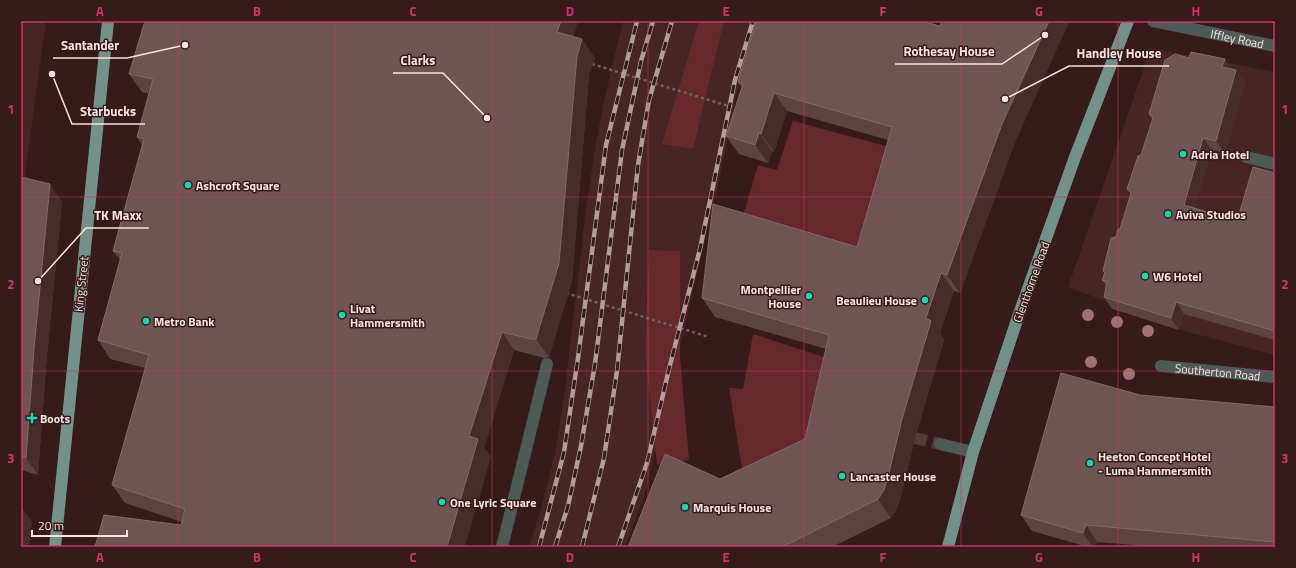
<svg xmlns="http://www.w3.org/2000/svg" width="1296" height="568" viewBox="0 0 1296 568" font-family="'Titillium Web',sans-serif">
  <style>
    .built { fill: #472525 }
    .green { fill: #65282b }
    .lines { fill: none; stroke-linecap: round; stroke-linejoin: round }
    .minor-tunnel { stroke: #543939; stroke-width: 12; stroke-dasharray: 12 6; stroke-linecap: butt }
    .path { stroke: #775e5d; stroke-width: 2.5; stroke-dasharray: 3 3; stroke-linecap: butt }
    .minor { stroke: #4c5b56; stroke-width: 12 }
    .major { stroke: #739188; stroke-width: 12 }
    .rail-casing { stroke: #b39c9c; stroke-width: 4.5 }
    .rail { stroke: #371b1b; stroke-width: 3; stroke-dasharray: 9; stroke-linecap: butt }
    .tree { fill: #a27170 }
    .wall { fill: #5f4242 }
    .shaded-wall { fill: #482b2b }
    .building { fill: #705353; stroke: #856a6a }
    .grid { fill: none; stroke: #ca366f; stroke-width: 1; stroke-opacity: 0.55 }
    .poi-dot { fill: #1ad5b2; stroke: #371b1b; stroke-width: 1.5 }
    .labels { text-anchor: middle; dominant-baseline: central; stroke-width: 3; stroke-linejoin: round; paint-order: stroke }
    .street-label { font-size: 12px; fill: #f7e3e2; stroke: #371b1b }
    .poi-label { font-size: 12px; font-weight: bold; fill: #f7e3e2; stroke: #371b1b; text-anchor: start }
    .leader { fill: none; stroke: #f7e3e2; stroke-width: 1.5 }
    .callout-dot { fill: #f7e3e2; stroke: #371b1b; stroke-width: 1.5 }
    .callout-label { font-size: 13px; text-anchor: middle; font-weight: bold; fill: #f7e3e2; stroke: #371b1b; stroke-width: 3; stroke-linejoin: round; paint-order: stroke }
    .neatline { fill: none; stroke: #ca366f; stroke-width: 1.5 }
    .grid-label { font-size: 13px; text-anchor: middle; font-weight: bold; fill: #ca366f }
  </style>
  <rect width="100%" height="100%" fill="#371b1b"/>
  <path class="built" d="M 21,21 L 46,21 L 21,203 Z
    M 623,21 L 759,21 L 735,99 L 720,176 L 645,494 L 625,547 L 529,547 L 539,516 L 555,454 L 564,397 L 587,201 L 596,143 L 605,97 Z
    M 1151,48 L 1275,72 L 1275,355 L 1185,331 L 1068,287 Z"/>
  <path class="green" d="M 699,21 L 724,21 L 693,149 L 662,144 Z
    M 793,121 L 897,149 L 862,251 L 741,222 L 758,165 L 777,170 Z
    M 649,250 L 680,251 L 680,356 L 689,460 L 657,465 L 645,353 Z
    M 753,334 L 839,362 L 815,441 L 744,480 L 729,388 L 743,389 Z"/>
  <g class="lines">
    <path class="minor-tunnel" d="M 915,438 L 940,444"/>
    <path class="path" d="M 592,64 L 738,109
      M 566,293 L 709,337"/>
    <g class="minor">
      <path id="s1" d="M 1153,21 L 1275,46"/>
      <path d="M 1246,157 L 1275,164"/>
      <path id="s2" d="M 1161,366 L 1275,377"/>
      <path d="M 940,444 L 973,452"/>
      <path d="M 502,547 L 547,364"/>
    </g>
    <path class="major" d="M 55,547 L 108,21
      M 948,547 L 973,452 L 1019,314 L 1075,157 L 1128,21"/>
    <g class="rail-casing">
      <path id="rail" d="M 539,547 L 564,452 L 578,358 L 606,145 L 637,21
        M 555,547 L 568,506 L 581,446 L 595,364 L 622,150 L 641,61 L 653,21
        M 582,547 L 604,458 L 617,371 L 638,165 L 649,100 L 672,21
        M 618,547 L 647,463 L 669,369 L 700,249 L 735,80 L 753,21"/>
    </g>
    <use href="#rail" class="rail"/>
  </g>
  <g class="tree">
    <circle cx="1088" cy="315" r="6"/>
    <circle cx="1117" cy="322" r="6"/>
    <circle cx="1148" cy="331" r="6"/>
    <circle cx="1091" cy="362" r="6"/>
    <circle cx="1129" cy="374" r="6"/>
  </g>
  <path class="wall" d="M 942,21 L 1070,21 L 1057,48 L 1015,142 L 960,293 L 954,291 L 940,333 L 944,340 L 915,438 L 901,496 L 897,509 L 891,518 L 832,547 L 628,547 L 720,479 L 805,439 L 826,349 L 715,317 L 702,298 L 857,247 L 888,140 L 787,111 L 774,152 L 772,151 L 768,163 L 739,154 L 726,136 L 742,88 L 738,82 L 940,26 Z
    M 574,37 L 595,58 L 589,74 L 572,281 L 549,357 L 544,358 L 514,350 L 484,448 L 491,457 L 181,525 L 182,522 L 125,503 L 112,485 L 145,368 L 110,359 L 98,340 L 120,260 L 113,251 L 142,145 L 137,137 L 149,94 L 142,92 L 129,74 Z
    M 1189,58 L 1225,59 L 1232,69 L 1236,70 L 1245,82 L 1225,153 L 1211,149 L 1195,208 L 1237,221 L 1275,173 L 1275,340 L 1184,314 L 1179,330 L 1112,309 L 1104,297 L 1106,286 L 1102,280 L 1116,237 L 1120,229 L 1131,194 L 1127,189 L 1141,155 L 1152,119 L 1149,114 Z
    M 21,177 L 62,202 L 46,366 L 38,475 L 21,470 Z
    M 1140,395 L 1275,407 L 1275,547 L 1157,547 L 1097,542 L 1095,547 L 1088,547 L 1032,531 L 1021,515 Z"/>
  <path class="shaded-wall" d="M 561,21 L 578,21 L 570,50 L 557,32 Z
    M 1049,21 L 1070,21 L 1057,48 L 1015,142 L 960,293 L 947,275 L 1002,124 Z
    M 582,39 L 595,58 L 589,74 L 572,281 L 549,357 L 536,339 L 577,56 Z
    M 1225,59 L 1233,71 L 1222,67 Z
    M 1236,70 L 1245,82 L 1225,153 L 1216,141 Z
    M 774,93 L 787,111 L 774,152 L 761,134 Z
    M 759,133 L 772,151 L 768,163 L 755,145 Z
    M 1203,138 L 1211,149 L 1193,217 L 1184,205 Z
    M 50,184 L 62,202 L 46,366 L 38,475 L 26,458 L 34,349 Z
    M 941,273 L 954,291 L 940,333 L 944,340 L 915,438 L 901,496 L 897,509 L 891,518 L 878,499 L 926,318 Z
    M 1176,302 L 1184,314 L 1179,330 L 1171,318 Z
    M 502,332 L 514,350 L 484,448 L 491,457 L 465,547 L 447,547 L 469,436 Z
    M 22,508 L 32,522 L 29,547 L 21,547 L 21,513 Z
    M 1086,525 L 1097,542 L 1095,547 L 1093,547 L 1083,533 Z"/>
  <path class="building" d="M 145,21 L 561,21 L 557,32 L 582,39 L 577,56 L 559,263 L 536,339 L 531,339 L 502,332 L 469,436 L 478,439 L 447,547 L 95,547 L 104,515 L 181,525 L 185,509 L 112,485 L 149,355 L 98,340 L 122,253 L 113,251 L 144,139 L 137,137 L 153,79 L 129,74 Z
    M 756,21 L 921,21 L 940,26 L 942,21 L 1049,21 L 1002,124 L 947,275 L 941,273 L 926,318 L 931,321 L 902,419 L 888,477 L 884,490 L 878,499 L 782,547 L 628,547 L 665,454 L 720,479 L 805,439 L 829,335 L 702,298 L 713,204 L 857,247 L 892,127 L 774,93 L 761,134 L 759,133 L 755,145 L 726,136 L 743,84 L 738,82 Z
    M 1191,52 L 1225,59 L 1222,67 L 1236,70 L 1216,141 L 1203,138 L 1184,205 L 1237,221 L 1253,167 L 1275,173 L 1275,331 L 1176,302 L 1171,318 L 1104,297 L 1107,282 L 1102,280 L 1105,273 L 1103,271 L 1111,238 L 1116,237 L 1118,229 L 1120,229 L 1131,193 L 1127,189 L 1138,156 L 1141,155 L 1153,118 L 1149,114 L 1165,60 L 1175,54 L 1189,58 Z
    M 21,177 L 50,184 L 34,349 L 26,458 L 21,456 Z
    M 1061,373 L 1140,395 L 1275,407 L 1275,542 L 1086,525 L 1083,533 L 1021,515 Z"/>
  <path class="grid" d="M 178,21 L 178,547M 335,21 L 335,547M 492,21 L 492,547M 648,21 L 648,547M 804,21 L 804,547M 961,21 L 961,547M 1118,21 L 1118,547M 21,197 L 1275,197M 21,371 L 1275,371"/>
  <g class="poi-dot">
    <circle cx="1183" cy="154" r="4"/>
    <circle cx="188" cy="185" r="4"/>
    <circle cx="1168" cy="214" r="4"/>
    <circle cx="1145" cy="276" r="4"/>
    <circle cx="809" cy="296" r="4"/>
    <circle cx="925" cy="300" r="4"/>
    <circle cx="342" cy="315" r="4"/>
    <circle cx="146" cy="321" r="4"/>
    <path d="M30 412h4v4h4v4h-4v4h-4v-4h-4v-4h4z"/>
    <circle cx="1090" cy="463" r="4"/>
    <circle cx="842" cy="476" r="4"/>
    <circle cx="442" cy="502" r="4"/>
    <circle cx="685" cy="507" r="4"/>
  </g>
  <g class="labels">
    <g class="street-label">
      <text stroke="none"><textPath href="#s1" startOffset="86">Iffley Road</textPath></text>
      <text transform="translate(1031 282) rotate(-70)">Glenthorne Road</text>
      <text transform="translate(81 284) rotate(-84)">King Street</text>
      <text stroke="none"><textPath href="#s2" startOffset="57">Southerton Road</textPath></text>
    </g>
    <g class="poi-label">
      <text x="1191" y="154">Adria Hotel</text>
      <text x="196" y="185">Ashcroft Square</text>
      <text x="1176" y="214">Aviva Studios</text>
      <text x="1153" y="276">W6 Hotel</text>
      <text x="801" y="289" text-anchor="end">Montpellier<tspan x="801" dy="14">House</tspan></text>
      <text x="917" y="300" text-anchor="end">Beaulieu House</text>
      <text x="350" y="308">Livat<tspan x="350" dy="14">Hammersmith</tspan></text>
      <text x="154" y="321">Metro Bank</text>
      <text x="40" y="418">Boots</text>
      <text x="1098" y="456">Heeton Concept Hotel<tspan x="1098" dy="14">- Luma Hammersmith</tspan></text>
      <text x="850" y="476">Lancaster House</text>
      <text x="450" y="502">One Lyric Square</text>
      <text x="693" y="507">Marquis House</text>
    </g>
  </g>
  <path class="leader" d="M185 45L127 58H53M1045 35L1002 64H895M1005 99L1069 66H1169M487 118L443 73H393M52 74L72 124H145M38 281L86 228H149"/>
  <g class="callout-dot">
    <circle cx="185" cy="45" r="4"/>
    <circle cx="1045" cy="35" r="4"/>
    <circle cx="1005" cy="99" r="4"/>
    <circle cx="487" cy="118" r="4"/>
    <circle cx="52" cy="74" r="4"/>
    <circle cx="38" cy="281" r="4"/>
  </g>
  <g class="callout-label">
    <text x="90" y="50">Santander</text>
    <text x="949" y="56">Rothesay House</text>
    <text x="1119" y="58">Handley House</text>
    <text x="418" y="65">Clarks</text>
    <text x="108" y="116">Starbucks</text>
    <text x="118" y="220">TK Maxx</text>
  </g>
  <rect width="1296" height="568" fill="none" stroke="#371b1b" stroke-width="44"/>
  <path d="M32 530v6h95v-6" fill="none" stroke="#f7e3e2" stroke-width="2"/>
  <text x="38" y="530" font-size="12" fill="#f7e3e2" stroke="#371b1b" stroke-width="3" paint-order="stroke">20 m</text>
  <rect x="22" y="22" width="1252" height="524" class="neatline"/>
  <g class="grid-label">
    <text x="100" y="16">A</text>
    <text x="257" y="16">B</text>
    <text x="413" y="16">C</text>
    <text x="570" y="16">D</text>
    <text x="726" y="16">E</text>
    <text x="883" y="16">F</text>
    <text x="1039" y="16">G</text>
    <text x="1196" y="16">H</text>
    <text x="11" y="114">1</text>
    <text x="1285" y="114">1</text>
    <text x="11" y="289">2</text>
    <text x="1285" y="289">2</text>
    <text x="11" y="463">3</text>
    <text x="1285" y="463">3</text>
    <text x="100" y="562">A</text>
    <text x="257" y="562">B</text>
    <text x="413" y="562">C</text>
    <text x="570" y="562">D</text>
    <text x="726" y="562">E</text>
    <text x="883" y="562">F</text>
    <text x="1039" y="562">G</text>
    <text x="1196" y="562">H</text>
  </g>
</svg>
